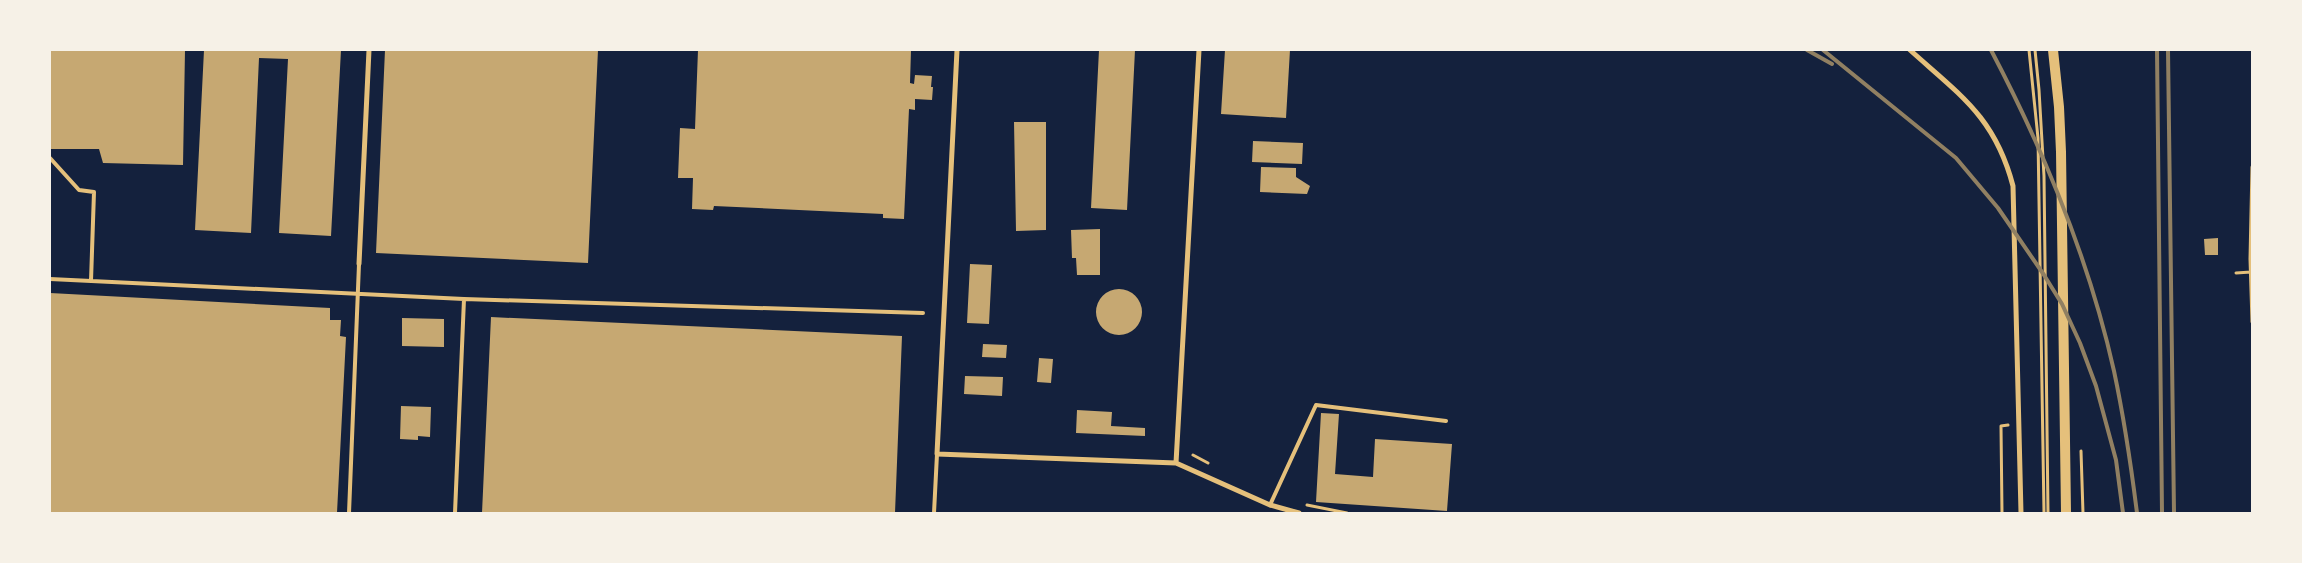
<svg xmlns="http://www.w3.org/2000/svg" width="2302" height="563" viewBox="0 0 2302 563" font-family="'Fira Sans Condensed',sans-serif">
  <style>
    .building { fill: #c6a872 }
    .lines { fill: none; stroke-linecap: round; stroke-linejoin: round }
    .path { stroke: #e5c07b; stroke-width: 3 }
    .service { stroke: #e5c07b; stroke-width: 4 }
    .minor { stroke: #e5c07b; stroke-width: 5 }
    .secondary { stroke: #e5c07b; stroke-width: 10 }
    .rail { stroke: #918062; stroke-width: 4 }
  </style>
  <rect width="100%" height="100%" fill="#14213d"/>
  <path class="building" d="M 50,50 L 185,50 L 183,165 L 103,163 L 99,149 L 50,149 Z
    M 204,50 L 341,50 L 331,236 L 279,233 L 288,59 L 259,58 L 251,233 L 195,230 Z
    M 385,50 L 598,50 L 588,263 L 376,253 Z
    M 698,50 L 911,50 L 910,83 L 914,84 L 915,75 L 932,76 L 931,87 L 933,87 L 932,100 L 915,99 L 915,110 L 909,109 L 904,219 L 883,218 L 883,214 L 714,206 L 713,210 L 692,209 L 693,178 L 678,178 L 680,128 L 695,129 Z
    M 1099,50 L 1135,50 L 1127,210 L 1091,208 Z
    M 1225,50 L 1290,50 L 1286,118 L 1221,114 Z
    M 1014,122 L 1046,122 L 1046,230 L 1016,231 Z
    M 1253,141 L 1303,143 L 1302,164 L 1252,162 Z
    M 1261,167 L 1296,168 L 1296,177 L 1310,186 L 1307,194 L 1260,192 Z
    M 1100,229 L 1100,275 L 1077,275 L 1076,258 L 1072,258 L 1071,230 Z
    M 2218,238 L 2218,255 L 2205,255 L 2204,239 Z
    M 970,264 L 992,265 L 989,324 L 967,323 Z
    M1096 312a23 23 0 1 1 46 0a23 23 0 1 1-46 0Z
    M 50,293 L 330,308 L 330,320 L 341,320 L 340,336 L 346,337 L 337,513 L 50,513 Z
    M 491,317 L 902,336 L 895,513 L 482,513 Z
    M 402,318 L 444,319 L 444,347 L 402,346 Z
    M 983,344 L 1007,345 L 1006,358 L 982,357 Z
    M 1039,358 L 1053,359 L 1051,383 L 1037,382 Z
    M 965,376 L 1003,377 L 1002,396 L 964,394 Z
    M 401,406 L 431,407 L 430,437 L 418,436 L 418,440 L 400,439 Z
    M 1077,410 L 1112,412 L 1111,426 L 1145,428 L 1145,436 L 1076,433 Z
    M 1321,413 L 1339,414 L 1335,474 L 1373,477 L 1375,439 L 1452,444 L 1447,511 L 1316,502 Z"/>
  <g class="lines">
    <path class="path" d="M 2029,50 L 2038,138 L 2044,513
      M 2035,50 L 2039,90 L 2044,176 L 2048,513
      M 2252,167 L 2250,259 L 2252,322
      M 2236,273 L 2251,272
      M 2081,451 L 2083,513
      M 1193,455 L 1208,463
      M 1307,505 L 1347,513
      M 2002,513 L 2001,426 L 2008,425"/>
    <path class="service" d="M 50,158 L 79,190 L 94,192 L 91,281
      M 50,279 L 464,299 L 923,313
      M 1270,505 L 1316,405 L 1446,421
      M 349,513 L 359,264
      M 455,513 L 464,299
      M 934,513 L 937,454"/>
    <path class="minor" d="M 957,50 L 937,454 L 1176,463 L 1270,505 L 1299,513
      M 1910,50 C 1960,95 1995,117 2013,186 L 2021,513
      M 359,264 L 369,50
      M 1176,463 L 1199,50"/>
    <path class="secondary" d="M 2053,50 L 2059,107 L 2061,152 L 2066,513"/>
    <path class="rail" d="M 1807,50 L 1832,64
      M 1823,50 L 1956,158 L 1998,208 L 2044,275 L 2062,304 L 2080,343 L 2096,386 L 2116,460 L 2123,513
      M 1991,50 C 2044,151 2089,259 2114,371 C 2124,418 2131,465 2137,513
      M 2157,50 L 2162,513
      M 2168,50 L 2174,513"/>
  </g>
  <rect width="2302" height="563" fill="none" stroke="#f6f1e7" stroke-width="102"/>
</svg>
